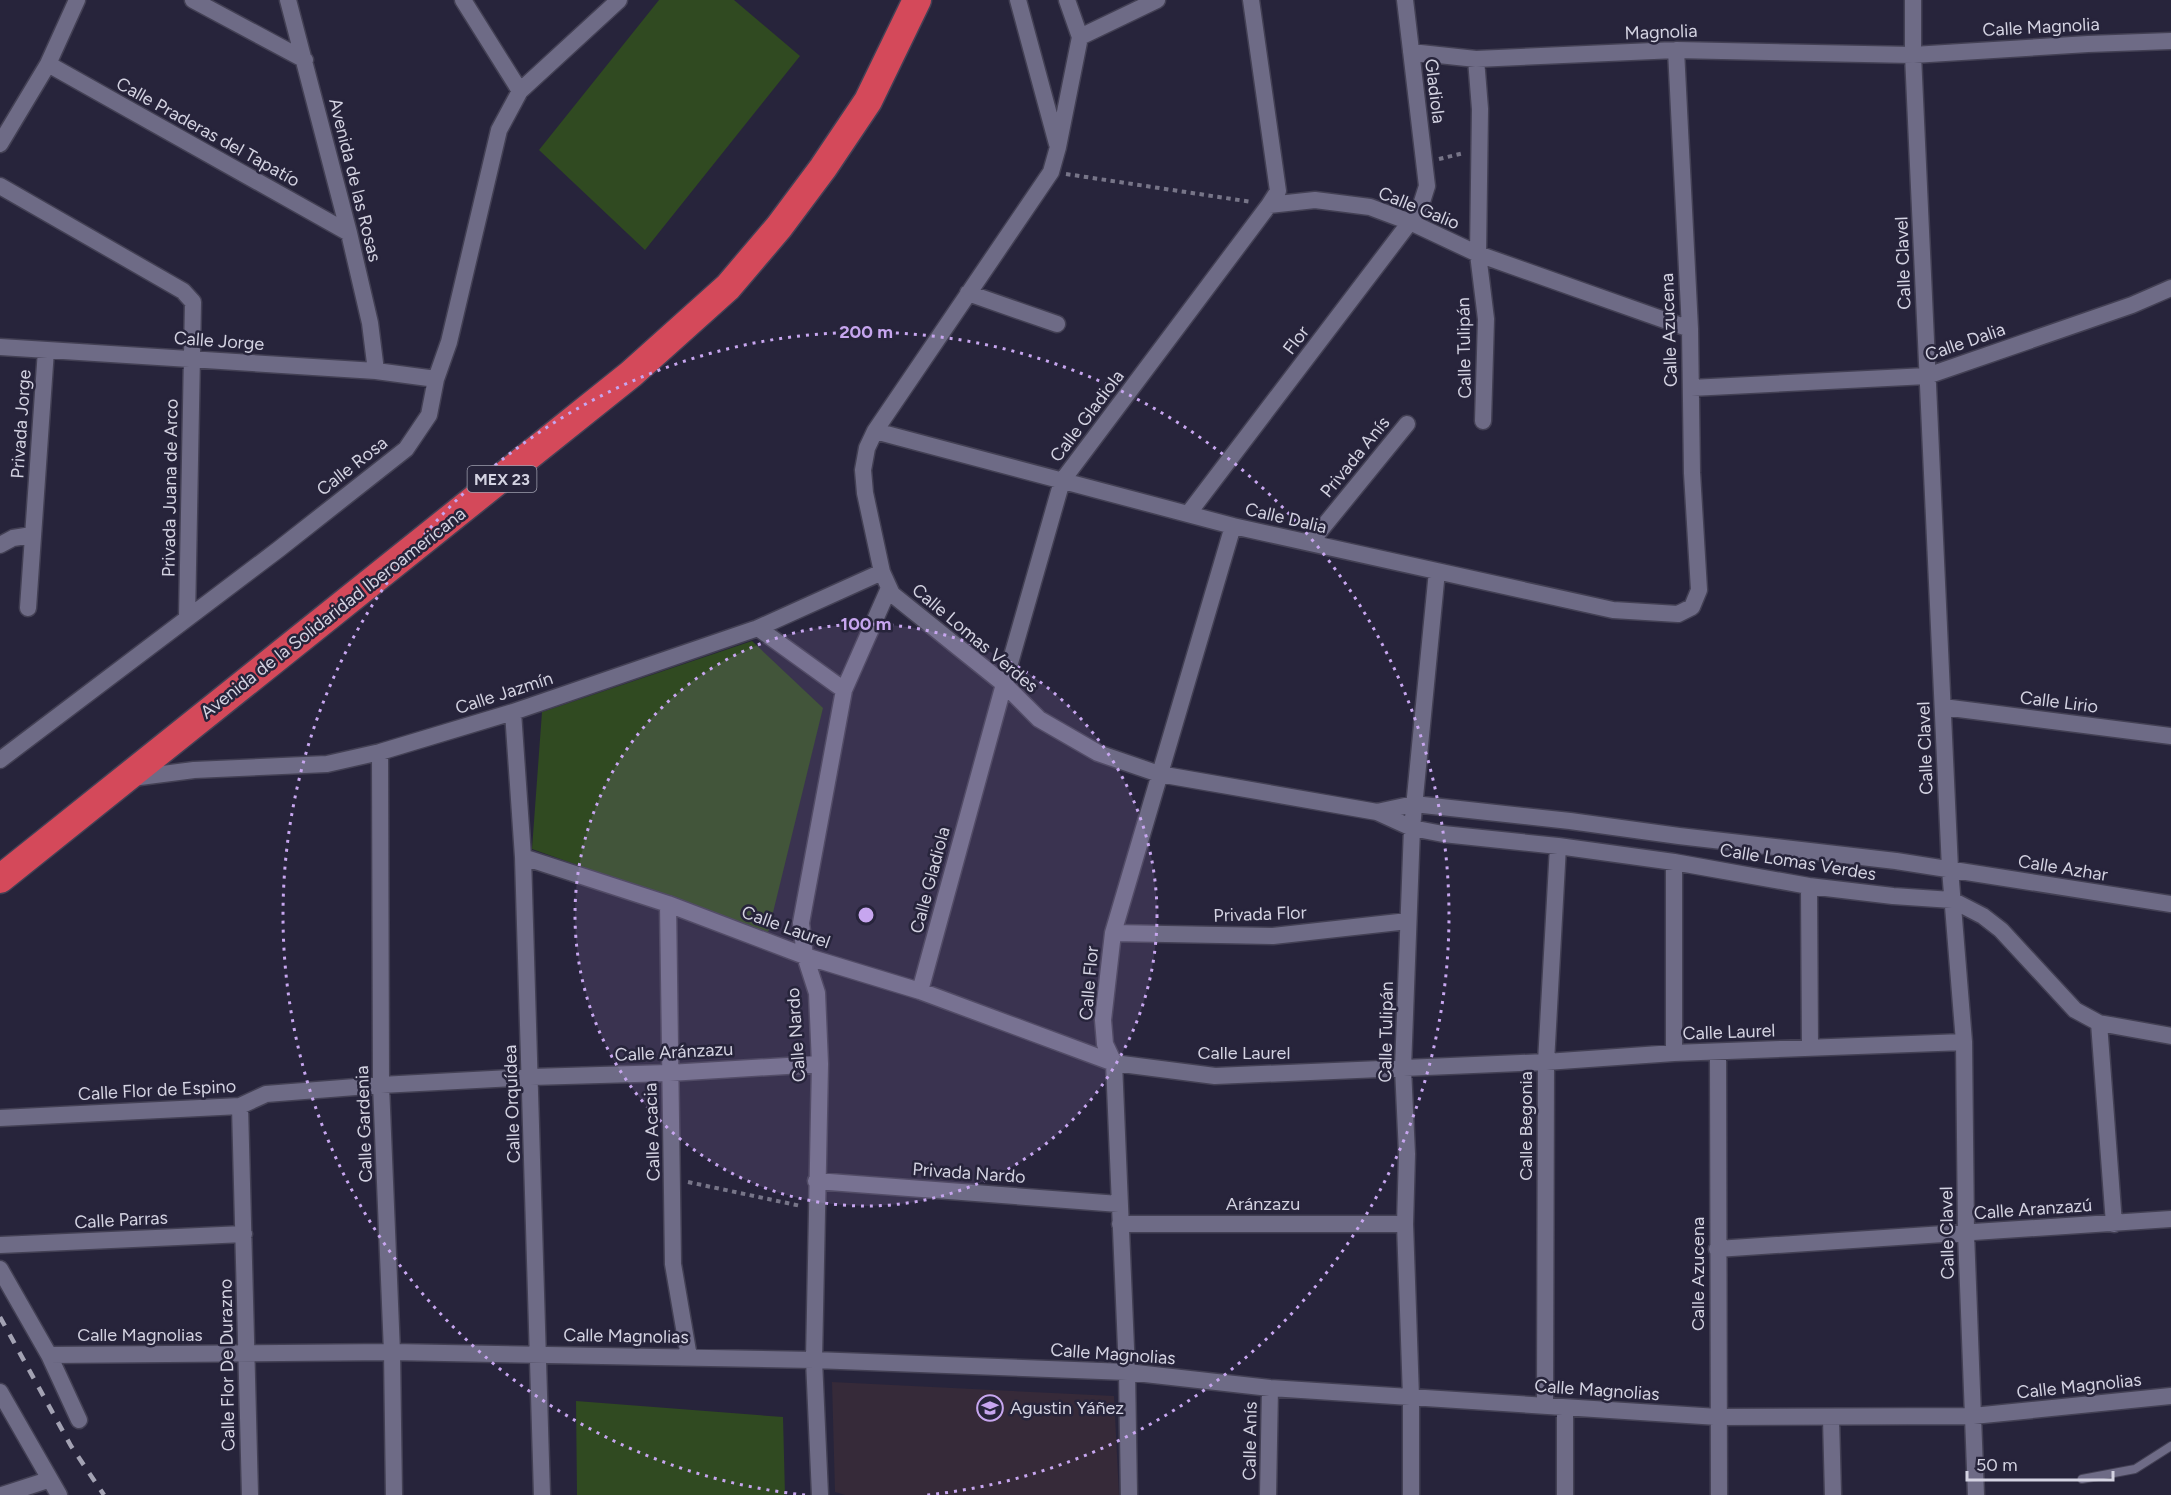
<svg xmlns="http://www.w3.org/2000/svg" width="2171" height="1495" viewBox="0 0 2171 1495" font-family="Figtree,sans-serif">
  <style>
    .education { fill: #362a39 }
    .green { fill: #304a21 }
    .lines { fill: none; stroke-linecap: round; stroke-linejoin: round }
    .lane-casing { stroke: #434054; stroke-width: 10 }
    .street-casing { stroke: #434054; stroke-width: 19 }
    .highway-casing { stroke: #434054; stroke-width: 31 }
    .path { stroke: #777588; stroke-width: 4; stroke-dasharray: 4.5 4.5; stroke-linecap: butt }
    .lane { stroke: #6e6b86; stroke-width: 8 }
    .street { stroke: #6e6b86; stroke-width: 16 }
    .highway { stroke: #d4495a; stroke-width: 28 }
    .rail { stroke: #a3a2b3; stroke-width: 4.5; stroke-dasharray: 10 10; stroke-linecap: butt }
    .ring { fill: none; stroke: #c7a6ef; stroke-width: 3; stroke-dasharray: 3 6 }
    .labels { text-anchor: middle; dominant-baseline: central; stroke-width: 5; stroke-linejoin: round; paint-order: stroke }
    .shield { fill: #27243b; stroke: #9f9eaf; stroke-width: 1.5 }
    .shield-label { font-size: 16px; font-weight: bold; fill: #d3d2e1 }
    .street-label { font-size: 18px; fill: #d3d2e1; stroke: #27243b }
    .poi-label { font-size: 18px; fill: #d3d2e1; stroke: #27243b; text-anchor: start }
    .centre { fill: #c7a6ef; stroke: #27243b; stroke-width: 3 }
    .ring-label { font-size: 18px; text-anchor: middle; font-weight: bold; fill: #c7a6ef; stroke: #27243b; stroke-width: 5; stroke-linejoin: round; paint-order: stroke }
  </style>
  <rect width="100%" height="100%" fill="#27243b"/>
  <path class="education" d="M 832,1382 L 1114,1396 L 1119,1495 L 845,1495 L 835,1492 Z"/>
  <path class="green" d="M 659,0 L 734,0 L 800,56 L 645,250 L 539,150 Z
    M 752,641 L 823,708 L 768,933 L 532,849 L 542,712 Z
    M 576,1401 L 783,1417 L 785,1495 L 577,1495 Z"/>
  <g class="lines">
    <g class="lane-casing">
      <path id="lane" d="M 2082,1479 L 2135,1469 L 2171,1446"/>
    </g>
    <g class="street-casing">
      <path id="street" d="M 193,0 L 305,60
        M 288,0 L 349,233 L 370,323 L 376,371
        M 463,0 L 520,91
        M 1018,0 L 1057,144
        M 1067,0 L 1080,37 L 1058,147 L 1051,172 L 875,431 L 867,448 L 863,470 L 865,493 L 882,572 L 892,594 L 1004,684 L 1039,719 L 1098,753 L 1159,774 L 1377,812 L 1412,828 L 1443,834 L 1558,846 L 1674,862 L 1809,886 L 1893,896 L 1952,900 L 1983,916 L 2001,930 L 2075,1010 L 2099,1023 L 2171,1036
        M 1913,0 L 1913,55 L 1950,869 L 1964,1042 L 1966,1233 L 1976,1495
        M 1080,37 L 1157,0
        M 1411,52 L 1476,59 L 1676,50 L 1913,55 L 2088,44 L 2171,41
        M 1476,59 L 1480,109 L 1478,254 L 1486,319 L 1483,421
        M 48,64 L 349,233
        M 0,144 L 48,64 L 77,0
        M 0,186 L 183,291 L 193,302 L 187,618
        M 1269,205 L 1315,200 L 1370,207 L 1410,222 L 1478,254 L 1690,329
        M 968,293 L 1057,324
        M 0,347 L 376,371 L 436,379
        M 1691,388 L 1927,376 L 2132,305 L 2171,288
        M 875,431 L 1233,526 L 1613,610 L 1678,614 L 1692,607 L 1699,590 L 1692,473 L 1690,329 L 1676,50
        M 1188,514 L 1410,222 L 1421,205 L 1427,186 L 1405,0
        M 1310,543 L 1407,424
        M 0,545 L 13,538 L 32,535
        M 28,608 L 46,350
        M 758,628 L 844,690
        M 1943,707 L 2171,736
        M 513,712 L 523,857 L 542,1495
        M 380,752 L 381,1085 L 392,1352 L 394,1495
        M 0,760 L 279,549 L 406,449 L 429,415 L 436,379 L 449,342 L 499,130 L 520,91 L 619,0
        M 132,778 L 194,770 L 327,764 L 380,752 L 513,712 L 758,628 L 882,572
        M 1377,812 L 1414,804 L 1570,821 L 1679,836 L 1896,861 L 2171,904
        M 523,857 L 668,904 L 805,956 L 920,991 L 1114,1063 L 1215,1076 L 1546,1062 L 1674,1053 L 1964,1042
        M 1674,862 L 1674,1053
        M 1809,886 L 1810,1048
        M 668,904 L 673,1264 L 689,1357
        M 1113,933 L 1273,936 L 1408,921
        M 920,991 L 1004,684 L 1062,481 L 1269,205 L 1278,191 L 1251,0
        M 2099,1023 L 2114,1224
        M 1718,1052 L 1719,1495
        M 240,1106 L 250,1495
        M 0,1118 L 240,1106 L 266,1094 L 381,1085 L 531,1077 L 669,1073 L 820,1064
        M 816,1181 L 1119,1204
        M 1120,1224 L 1405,1224
        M 0,1245 L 244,1234
        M 1717,1249 L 2171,1219
        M 0,1269 L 49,1355 L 79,1420
        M 49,1355 L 392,1352 L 814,1360 L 1127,1372 L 1270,1388 L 1718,1417 L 1973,1416 L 2171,1396
        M 0,1392 L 59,1495
        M 1545,1406 L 1546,1062 L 1558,846
        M 1831,1418 L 1833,1495
        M 2,1495 L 48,1480
        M 820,1495 L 814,1360 L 820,1064 L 817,993 L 805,956 L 801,923 L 844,690 L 889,588
        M 1129,1495 L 1127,1372 L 1114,1063 L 1105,1044 L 1103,1020 L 1113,933 L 1233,526
        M 1268,1495 L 1270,1388
        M 1411,1495 L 1411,1397 L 1405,1224 L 1407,1154 L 1403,1068 L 1412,828 L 1437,571
        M 1565,1495 L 1565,1408"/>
    </g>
    <g class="highway-casing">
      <path id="highway" d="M 0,879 L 631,374 L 728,287 L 779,227 L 823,168 L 868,101 L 917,0"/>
    </g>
    <path class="path" d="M 1439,159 L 1464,153
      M 1066,174 L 1252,202
      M 688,1182 L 801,1206"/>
    <use href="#lane" class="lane"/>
    <use href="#street" class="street"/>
    <use href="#highway" class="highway"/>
    <path class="rail" d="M 0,1317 L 71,1446 L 104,1495"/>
  </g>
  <circle cx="866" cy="915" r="291" fill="#c7a6ef" fill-opacity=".12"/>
  <g class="ring">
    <circle cx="866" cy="915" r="291"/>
    <path d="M805 1495A583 583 0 1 1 927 1495"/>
  </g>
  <defs>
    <g id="school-ring" transform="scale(1.35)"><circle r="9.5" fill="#27243b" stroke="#c7a6ef" stroke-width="1.5"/><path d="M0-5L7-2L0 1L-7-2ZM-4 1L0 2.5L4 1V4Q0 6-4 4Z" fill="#c7a6ef"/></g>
  </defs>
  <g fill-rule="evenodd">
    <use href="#school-ring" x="990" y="1408"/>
  </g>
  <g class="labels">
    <rect class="shield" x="467.5" y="466" width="69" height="26" rx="4.5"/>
    <g class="shield-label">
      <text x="502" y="479">MEX 23</text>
    </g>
    <g class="street-label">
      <text transform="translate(2041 27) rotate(-3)">Calle Magnolia</text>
      <text transform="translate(1661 32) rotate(-2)">Magnolia</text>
      <text transform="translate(1435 91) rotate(83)">Gladiola</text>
      <text transform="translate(208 132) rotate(29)">Calle Praderas del Tapatío</text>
      <text transform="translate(355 180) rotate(76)">Avenida de las Rosas</text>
      <text transform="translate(1419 208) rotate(22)">Calle Galio</text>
      <text transform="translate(1903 263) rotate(-92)">Calle Clavel</text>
      <text transform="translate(1669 330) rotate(-92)">Calle Azucena</text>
      <text transform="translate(1296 340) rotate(-53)">Flor</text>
      <text transform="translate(219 341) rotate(4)">Calle Jorge</text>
      <text transform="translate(1965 342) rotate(-19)">Calle Dalia</text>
      <text transform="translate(1464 348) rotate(-91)">Calle Tulipán</text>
      <text transform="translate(1087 416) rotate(-53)">Calle Gladiola</text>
      <text transform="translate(21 424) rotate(-86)">Privada Jorge</text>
      <text transform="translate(1355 457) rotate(-51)">Privada Anís</text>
      <text transform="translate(352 466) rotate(-38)">Calle Rosa</text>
      <text transform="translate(170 488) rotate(-89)">Privada Juana de Arco</text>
      <text transform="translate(1286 518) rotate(13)">Calle Dalia</text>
      <text transform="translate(333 613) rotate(-38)">Avenida de la Solidaridad Iberoamericana</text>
      <text transform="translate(975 638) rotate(40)">Calle Lomas Verdes</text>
      <text transform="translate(504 693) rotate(-18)">Calle Jazmín</text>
      <text transform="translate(2059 702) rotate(7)">Calle Lirio</text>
      <text transform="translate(1925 748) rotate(-92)">Calle Clavel</text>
      <text transform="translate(1798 862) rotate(9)">Calle Lomas Verdes</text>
      <text transform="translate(2063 868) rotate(9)">Calle Azhar</text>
      <text transform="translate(930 880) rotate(-75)">Calle Gladiola</text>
      <text transform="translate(1260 914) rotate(-2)">Privada Flor</text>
      <text transform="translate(786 927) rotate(20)">Calle Laurel</text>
      <text transform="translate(1089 983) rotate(-85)">Calle Flor</text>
      <text transform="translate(1386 1032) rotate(-89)">Calle Tulipán</text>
      <text transform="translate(1729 1032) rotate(-2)">Calle Laurel</text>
      <text transform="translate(796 1035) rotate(-94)">Calle Nardo</text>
      <text transform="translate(674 1052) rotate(-3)">Calle Aránzazu</text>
      <text x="1244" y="1053">Calle Laurel</text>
      <text transform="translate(157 1090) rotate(-3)">Calle Flor de Espino</text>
      <text transform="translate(512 1104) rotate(-92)">Calle Orquídea</text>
      <text transform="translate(364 1124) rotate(-92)">Calle Gardenia</text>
      <text transform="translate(1526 1126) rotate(-90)">Calle Begonia</text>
      <text transform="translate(652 1132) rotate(-92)">Calle Acacia</text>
      <text transform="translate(969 1173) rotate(4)">Privada Nardo</text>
      <text x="1263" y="1204">Aránzazu</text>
      <text transform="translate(2033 1209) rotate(-4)">Calle Aranzazú</text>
      <text transform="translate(121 1220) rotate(-3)">Calle Parras</text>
      <text transform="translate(1947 1233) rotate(-91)">Calle Clavel</text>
      <text transform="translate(1698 1274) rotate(-90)">Calle Azucena</text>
      <text x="140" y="1335">Calle Magnolias</text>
      <text transform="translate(626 1336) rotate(1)">Calle Magnolias</text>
      <text transform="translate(1113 1354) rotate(4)">Calle Magnolias</text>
      <text transform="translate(227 1365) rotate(-91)">Calle Flor De Durazno</text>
      <text transform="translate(2079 1386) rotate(-6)">Calle Magnolias</text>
      <text transform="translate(1597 1390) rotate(4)">Calle Magnolias</text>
      <text transform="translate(1250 1441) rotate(-89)">Calle Anís</text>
    </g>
    <g class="poi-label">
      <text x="1010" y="1408">Agustin Yáñez</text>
    </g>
  </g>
  <circle cx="866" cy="915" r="9" class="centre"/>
  <g class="ring-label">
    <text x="866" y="338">200 m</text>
    <text x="866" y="630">100 m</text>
  </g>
  <path d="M1967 1471v9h146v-9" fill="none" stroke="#d3d2e1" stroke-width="3"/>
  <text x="1976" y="1471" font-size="18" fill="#d3d2e1" stroke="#27243b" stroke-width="4.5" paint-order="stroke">50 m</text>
</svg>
